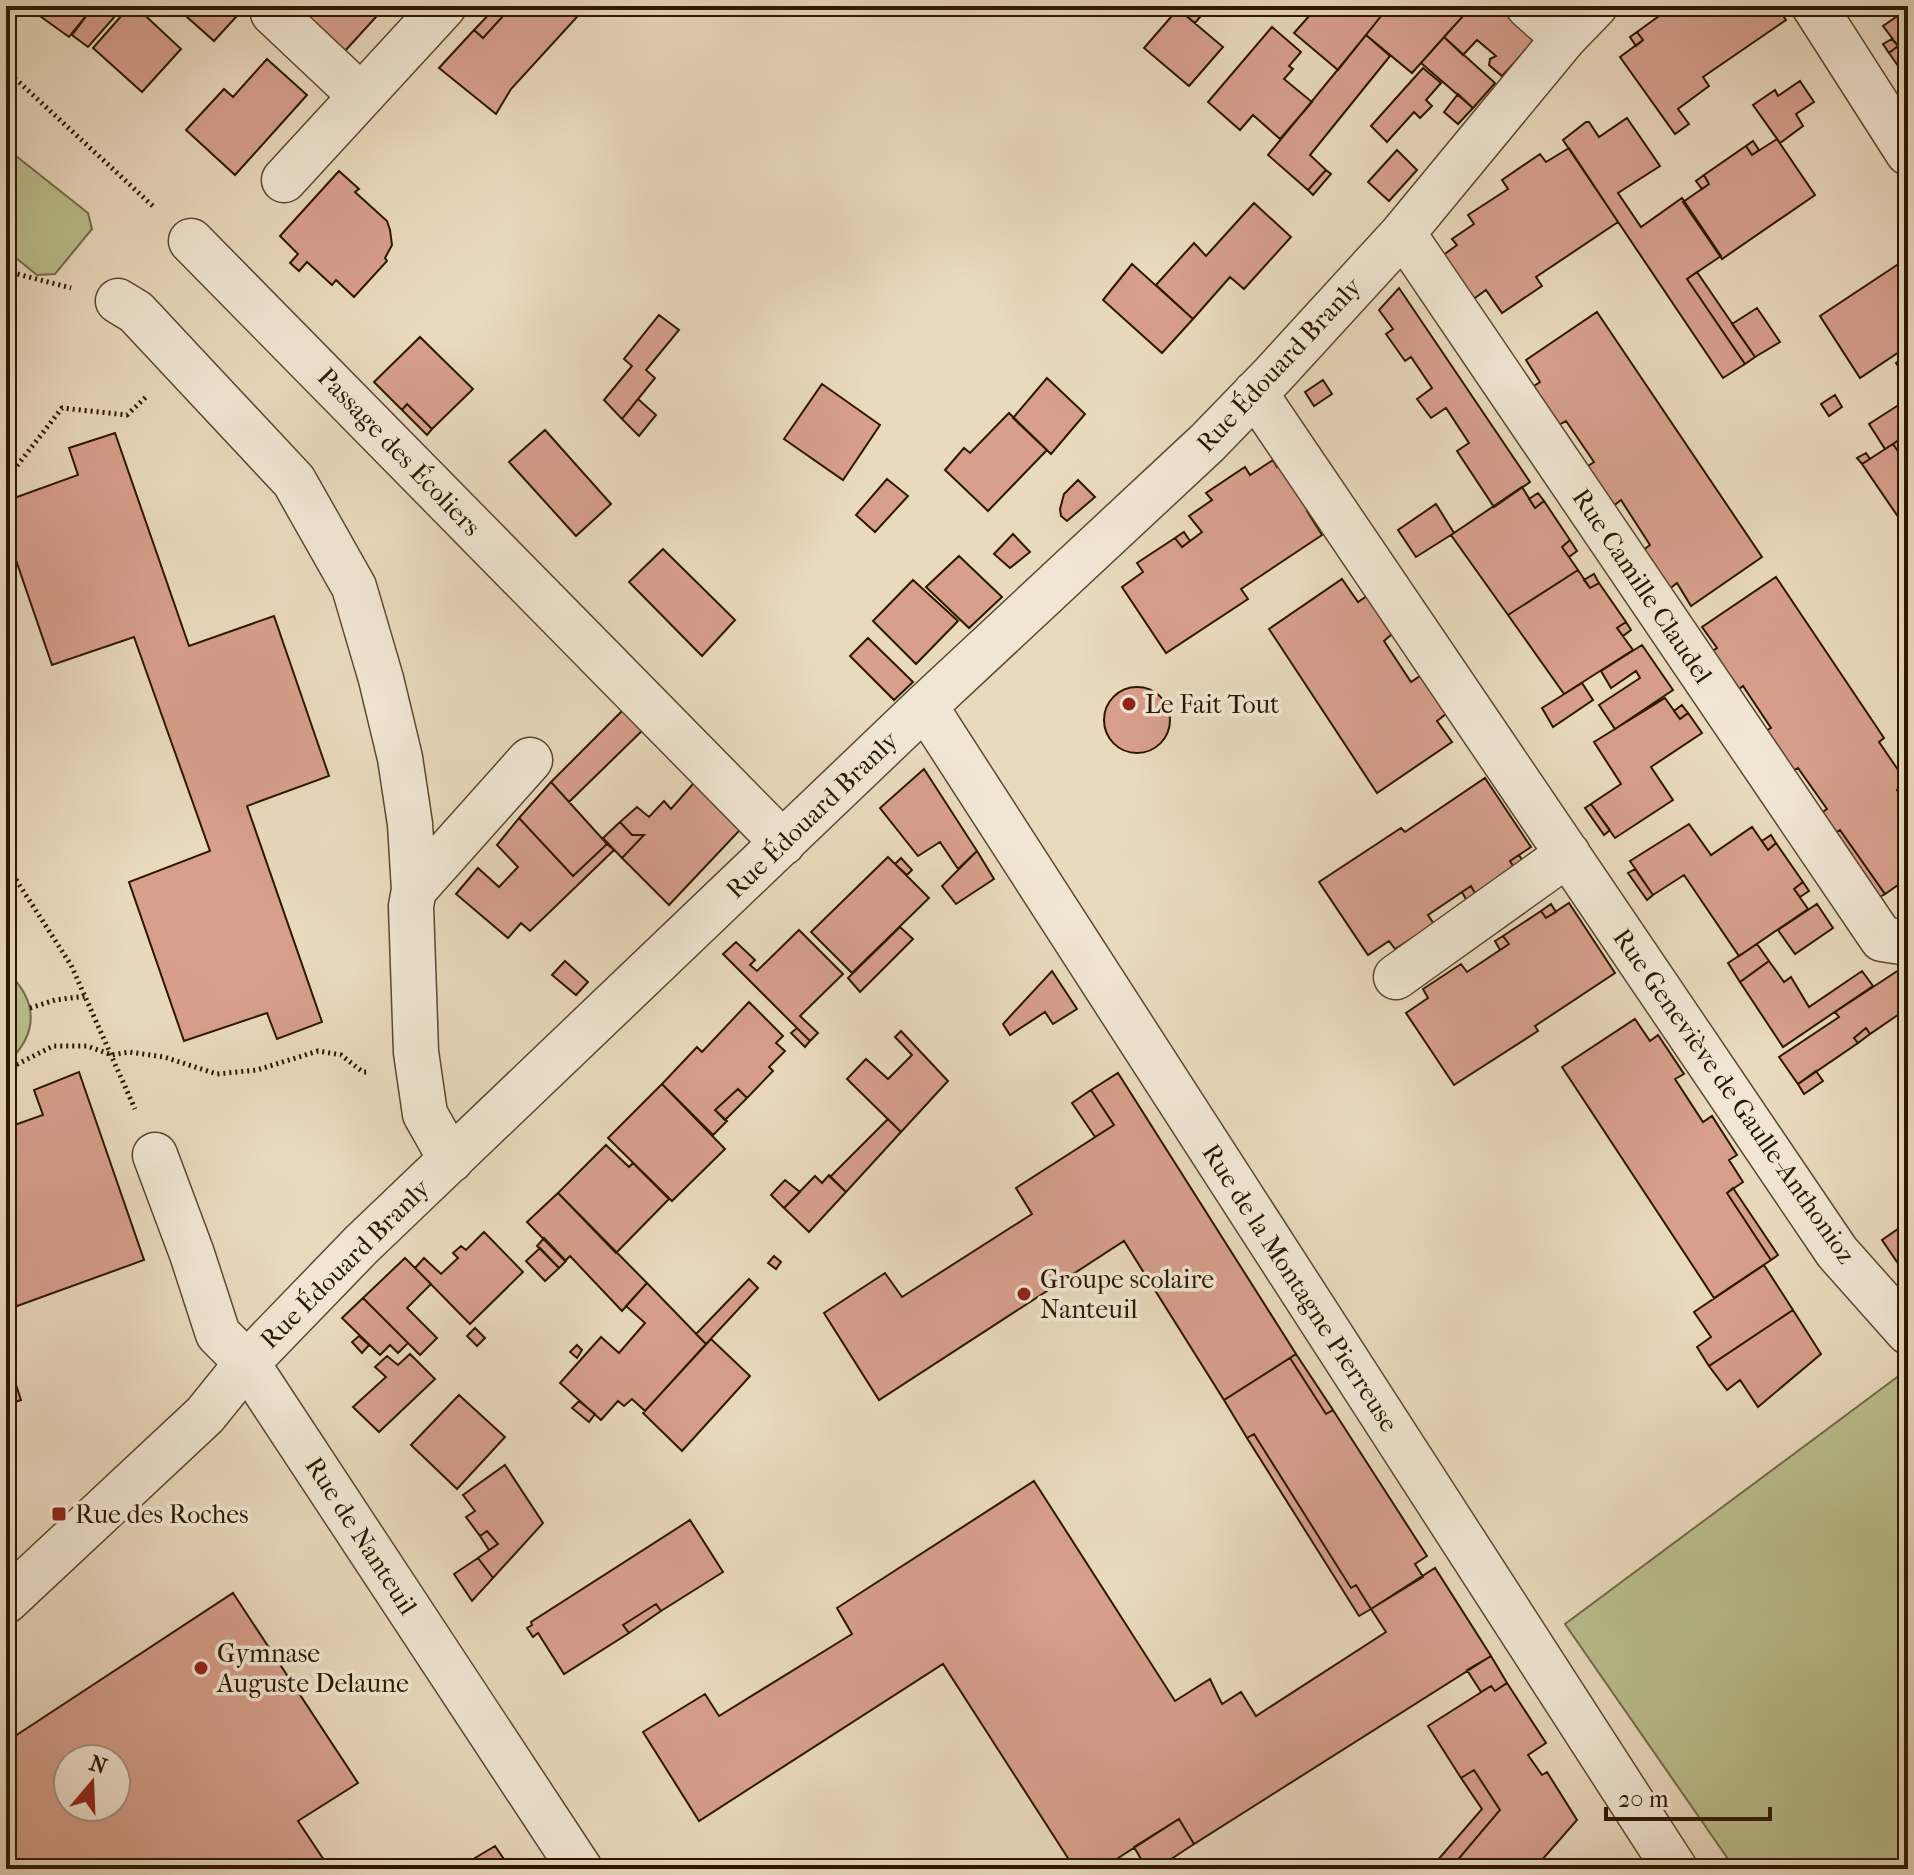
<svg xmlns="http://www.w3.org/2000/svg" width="1914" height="1875" viewBox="0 0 1914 1875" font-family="'IM FELL French Canon',serif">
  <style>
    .green { fill: #babe8e; stroke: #736b47; stroke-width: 2 }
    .building { fill: #d79f8c; stroke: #2c1800; stroke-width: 2; fill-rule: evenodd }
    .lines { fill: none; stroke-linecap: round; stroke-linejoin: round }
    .minor-casing { stroke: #5b482f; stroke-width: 47 }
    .path { stroke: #2c1800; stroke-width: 5; stroke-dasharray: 2 4; stroke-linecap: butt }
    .minor { stroke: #f1e6d4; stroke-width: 44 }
    .poi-dot { fill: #8f2418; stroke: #f1e6d4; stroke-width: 3 }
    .labels { text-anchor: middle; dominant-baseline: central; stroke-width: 7; stroke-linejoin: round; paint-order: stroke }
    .street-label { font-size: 26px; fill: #2c1800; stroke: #f1e6d4 }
    .poi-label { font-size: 26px; fill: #2c1800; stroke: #f1e6d4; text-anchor: start }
  </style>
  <rect width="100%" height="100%" fill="#e9d9bd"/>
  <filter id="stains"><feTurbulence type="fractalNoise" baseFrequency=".0025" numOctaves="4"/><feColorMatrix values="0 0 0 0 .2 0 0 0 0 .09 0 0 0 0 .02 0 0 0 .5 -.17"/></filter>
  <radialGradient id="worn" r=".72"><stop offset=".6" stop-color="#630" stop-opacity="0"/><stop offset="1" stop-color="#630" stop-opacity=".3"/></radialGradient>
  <path class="green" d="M 6,148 L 88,213 L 92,229 L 55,274 L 37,275 L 6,250 Z
    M 6,971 C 39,1001 39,1034 6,1064 Z
    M 1908,1369 L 1908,1869 L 1735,1869 L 1565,1624 Z"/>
  <path class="building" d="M 48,6 L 94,6 L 69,37 L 40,16 Z
    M 94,6 L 124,6 L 88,47 L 72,35 Z
    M 130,6 L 135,6 L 181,49 L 142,92 L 93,48 Z
    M 180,6 L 246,6 L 214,41 L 177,8 Z
    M 313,6 L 386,6 L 344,52 L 304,15 Z
    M 497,6 L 512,6 L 483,38 L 474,30 Z
    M 512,6 L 587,6 L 511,89 L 496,114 L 439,68 L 474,30 L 483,38 Z
    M 1180,6 L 1209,6 L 1195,23 L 1178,9 Z
    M 1318,6 L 1389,6 L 1338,70 L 1294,33 Z
    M 1389,6 L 1472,6 L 1412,73 L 1366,35 Z
    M 1472,6 L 1502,6 L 1537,38 L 1502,76 L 1489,65 L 1490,59 L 1496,56 L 1477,40 L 1463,55 L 1444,37 Z
    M 1673,6 L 1776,6 L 1786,20 L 1703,77 L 1709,86 L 1678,109 L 1689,124 L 1675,134 L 1620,57 L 1643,40 L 1637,32 Z
    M 1178,9 L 1223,47 L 1189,86 L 1144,48 Z
    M 1908,9 L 1908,70 L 1903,73 L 1889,53 L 1898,46 L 1883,26 Z
    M 1272,27 L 1301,52 L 1289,66 L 1293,69 L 1284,79 L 1312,102 L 1280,139 L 1253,115 L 1240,130 L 1208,102 Z
    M 1637,32 L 1643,40 L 1636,46 L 1630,37 Z
    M 1366,35 L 1390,56 L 1310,155 L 1326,170 L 1308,190 L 1268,155 Z
    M 1444,37 L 1495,83 L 1473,108 L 1421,63 Z
    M 1892,39 L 1898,46 L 1889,53 L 1883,44 Z
    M 267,59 L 307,95 L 235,175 L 186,130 L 224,89 L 233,97 Z
    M 1423,68 L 1441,83 L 1426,100 L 1432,106 L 1420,118 L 1414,112 L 1387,142 L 1371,126 Z
    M 1800,81 L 1814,102 L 1796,114 L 1803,126 L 1780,143 L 1753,105 L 1775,90 L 1778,96 Z
    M 1458,94 L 1473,108 L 1458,124 L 1444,112 Z
    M 1627,118 L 1660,166 L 1618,193 L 1641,227 L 1682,198 L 1721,256 L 1687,279 L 1745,364 L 1723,378 L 1563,140 L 1586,122 L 1589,122 L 1599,137 Z
    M 1777,139 L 1815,195 L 1722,259 L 1683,202 L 1709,184 L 1704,175 L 1746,146 L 1752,155 Z
    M 1753,141 L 1759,150 L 1752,155 L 1746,146 Z
    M 1569,148 L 1618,222 L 1536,277 L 1542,286 L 1502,313 L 1486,290 L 1472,300 L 1442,256 L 1457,245 L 1452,239 L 1474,224 L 1468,215 L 1508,189 L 1502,180 L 1540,154 L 1546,162 Z
    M 1397,150 L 1417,170 L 1389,201 L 1368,182 Z
    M 1326,170 L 1331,174 L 1313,195 L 1308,190 Z
    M 339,171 L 359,189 L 355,192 L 387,221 L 390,230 L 392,245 L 385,258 L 387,261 L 354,297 L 336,280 L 332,285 L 307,262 L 299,271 L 290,263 L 298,254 L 280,236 Z
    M 1704,175 L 1709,184 L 1702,189 L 1696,181 Z
    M 1254,203 L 1291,237 L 1244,289 L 1230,277 L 1193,319 L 1156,285 L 1194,243 L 1206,256 Z
    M 1906,259 L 1908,346 L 1860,378 L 1820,316 Z
    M 1132,264 L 1193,319 L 1162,353 L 1103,300 Z
    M 1697,272 L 1755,357 L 1745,364 L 1687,279 Z
    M 1399,288 L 1530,482 L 1494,507 L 1457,451 L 1469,443 L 1446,408 L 1431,418 L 1417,399 L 1432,388 L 1411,357 L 1405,361 L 1386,334 L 1393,329 L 1379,310 Z
    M 1757,308 L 1780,342 L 1755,357 L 1732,324 Z
    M 1597,312 L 1762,557 L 1691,606 L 1677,583 L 1668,590 L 1642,551 L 1650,545 L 1621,500 L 1612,507 L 1585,468 L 1594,462 L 1566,421 L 1557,426 L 1531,388 L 1540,382 L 1526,360 Z
    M 659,315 L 679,330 L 646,370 L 655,378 L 622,419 L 604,400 L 632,366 L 624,359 Z
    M 420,337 L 473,389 L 432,429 L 407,404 L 402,410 L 374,382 Z
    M 1908,354 L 1908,381 L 1896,363 Z
    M 1047,378 L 1085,414 L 1051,454 L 1013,418 Z
    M 1323,380 L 1332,394 L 1314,406 L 1305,392 Z
    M 822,384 L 880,425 L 843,480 L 784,439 Z
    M 1835,395 L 1842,407 L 1829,416 L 1821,404 Z
    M 638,399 L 656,415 L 639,436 L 622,419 Z
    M 1908,399 L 1908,434 L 1885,449 L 1869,424 Z
    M 407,404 L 432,429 L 427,435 L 402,410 Z
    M 1009,413 L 1047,450 L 988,511 L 945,470 L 964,448 L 970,453 Z
    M 545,430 L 611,504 L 576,536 L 509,462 Z
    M 115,433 L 189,646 L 274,616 L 329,776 L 247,806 L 322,1022 L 277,1039 L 267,1013 L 184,1041 L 129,882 L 210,851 L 134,637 L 52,665 L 6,531 L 6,501 L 78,475 L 69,448 Z
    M 1900,439 L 1908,451 L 1908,466 L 1893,444 Z
    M 1893,444 L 1908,466 L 1908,521 L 1903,524 L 1862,464 Z
    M 1866,453 L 1870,459 L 1862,464 L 1857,458 Z
    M 1292,457 L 1321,502 L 1307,511 L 1322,535 L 1241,589 L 1248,599 L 1166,653 L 1122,587 L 1143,572 L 1137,563 L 1175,538 L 1182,547 L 1202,532 L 1189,516 L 1212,500 L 1206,493 L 1245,467 L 1250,475 L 1273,460 L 1277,467 Z
    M 887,479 L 908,496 L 875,532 L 856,515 Z
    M 1078,480 L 1095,497 L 1067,521 L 1061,516 L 1060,509 L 1064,494 Z
    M 1522,487 L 1535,508 L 1544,501 L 1570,540 L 1562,547 L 1578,570 L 1508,615 L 1451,535 Z
    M 1538,493 L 1544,501 L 1535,508 L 1529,499 Z
    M 1436,504 L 1454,533 L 1416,557 L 1398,530 Z
    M 1184,532 L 1190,541 L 1182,547 L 1175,538 Z
    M 1013,534 L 1030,552 L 1010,568 L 994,554 Z
    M 1570,540 L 1577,551 L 1569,557 L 1562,547 Z
    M 663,549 L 735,620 L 702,656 L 629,582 Z
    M 959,556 L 1002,597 L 969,628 L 926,587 Z
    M 1578,570 L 1590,588 L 1599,583 L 1626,622 L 1617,628 L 1633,650 L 1564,694 L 1508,615 Z
    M 1594,574 L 1599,583 L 1590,588 L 1584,580 Z
    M 1776,577 L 1884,738 L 1879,742 L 1907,783 L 1897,790 L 1908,806 L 1908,878 L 1885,894 L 1840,830 L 1831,835 L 1818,815 L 1827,809 L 1798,768 L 1789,773 L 1762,733 L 1771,728 L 1743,686 L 1734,693 L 1708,654 L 1717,648 L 1702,627 Z
    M 1342,579 L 1358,602 L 1367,596 L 1392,634 L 1384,641 L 1411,682 L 1420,676 L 1446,714 L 1437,721 L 1452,742 L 1377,793 L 1269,629 Z
    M 913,580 L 958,621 L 916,664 L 873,621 Z
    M 1626,622 L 1631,630 L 1623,636 L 1617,628 Z
    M 868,638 L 913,682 L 894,700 L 850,656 Z
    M 1642,645 L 1673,690 L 1615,729 L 1599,705 L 1640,678 L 1636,671 L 1611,688 L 1601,671 Z
    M 1582,683 L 1593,700 L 1553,727 L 1542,708 Z
    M1104 720a33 33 0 1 1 66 0a33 33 0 1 1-66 0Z
    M 1665,698 L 1680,719 L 1688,713 L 1702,733 L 1651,767 L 1673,800 L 1615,838 L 1591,804 L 1621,784 L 1594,742 Z
    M 630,703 L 650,723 L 569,802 L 551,782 Z
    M 1682,705 L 1688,713 L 1680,719 L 1674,711 Z
    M 924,769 L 977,851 L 958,869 L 940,842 L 918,856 L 880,808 Z
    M 700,776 L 738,816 L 739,831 L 669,905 L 622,858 L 644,835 L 632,835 L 620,822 L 637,807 L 649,817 L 664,801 L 671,809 Z
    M 1485,778 L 1531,847 L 1510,861 L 1515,869 L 1476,895 L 1471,886 L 1428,915 L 1434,924 L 1395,949 L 1389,941 L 1368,955 L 1319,882 L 1401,828 L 1405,832 Z
    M 551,782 L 607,844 L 573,876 L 519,818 Z
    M 1591,804 L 1610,830 L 1604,835 L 1585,808 Z
    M 519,818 L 573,876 L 607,844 L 614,850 L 530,931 L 521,923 L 508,938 L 456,894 L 478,868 L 499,887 L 518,867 L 497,845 Z
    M 620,822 L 632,835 L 644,835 L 622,858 L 603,838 Z
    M 1689,824 L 1711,855 L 1752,827 L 1768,850 L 1776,843 L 1803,882 L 1794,889 L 1808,909 L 1739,956 L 1684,875 L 1653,895 L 1630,861 Z
    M 1840,830 L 1885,894 L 1878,898 L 1833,834 Z
    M 1771,835 L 1776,843 L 1768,850 L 1762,841 Z
    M 977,851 L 994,879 L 956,904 L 942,886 Z
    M 1519,855 L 1524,863 L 1515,869 L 1510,861 Z
    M 888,857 L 929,898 L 852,973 L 811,932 Z
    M 901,858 L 912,870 L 907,875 L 895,864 Z
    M 1635,869 L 1653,895 L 1647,900 L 1628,873 Z
    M 1803,882 L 1809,891 L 1800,897 L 1794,889 Z
    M 1471,886 L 1476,895 L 1467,901 L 1462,892 Z
    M 1569,903 L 1615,973 L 1535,1026 L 1538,1031 L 1454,1085 L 1406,1013 L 1428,998 L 1423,989 L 1461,964 L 1467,972 L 1509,944 L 1503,936 L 1541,911 L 1546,918 Z
    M 1551,904 L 1556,912 L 1546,918 L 1541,911 Z
    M 1817,904 L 1833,928 L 1795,954 L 1778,930 Z
    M 900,927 L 913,939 L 860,992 L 848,978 Z
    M 799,930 L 843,974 L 800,1016 L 818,1033 L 810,1041 L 723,954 L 736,942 L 755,960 L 750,965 L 757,971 Z
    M 1503,936 L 1509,944 L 1500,950 L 1495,941 Z
    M 1757,944 L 1769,961 L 1740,982 L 1728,963 Z
    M 565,961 L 588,982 L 576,995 L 552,975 Z
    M 1769,961 L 1784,982 L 1791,977 L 1809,1007 L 1862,971 L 1873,986 L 1783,1047 L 1740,982 Z
    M 1908,964 L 1908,1008 L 1870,1034 L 1866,1028 L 1854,1038 L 1858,1043 L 1798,1084 L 1779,1057 L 1839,1017 L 1835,1012 Z
    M 1052,971 L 1077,1009 L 1053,1024 L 1045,1012 L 1010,1035 L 1003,1024 Z
    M 749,1002 L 783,1036 L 776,1043 L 785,1051 L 769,1067 L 773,1071 L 747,1098 L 738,1089 L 715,1110 L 727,1121 L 713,1135 L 662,1084 L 697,1047 L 702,1052 Z
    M 1635,1019 L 1650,1041 L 1658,1035 L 1684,1074 L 1675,1079 L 1703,1122 L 1712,1116 L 1737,1155 L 1729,1160 L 1743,1182 L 1727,1193 L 1771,1260 L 1714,1298 L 1562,1067 Z
    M 797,1028 L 810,1041 L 805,1047 L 791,1033 Z
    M 1866,1028 L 1870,1034 L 1858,1043 L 1854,1038 Z
    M 901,1031 L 948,1081 L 901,1132 L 847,1079 L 866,1059 L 888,1079 L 912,1055 L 895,1037 Z
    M 1816,1071 L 1823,1081 L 1804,1094 L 1798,1084 Z
    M 79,1072 L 144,1260 L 6,1310 L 6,1128 L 43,1115 L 34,1090 Z
    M 1118,1073 L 1296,1354 L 1224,1400 L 1124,1241 L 879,1400 L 824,1313 L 885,1273 L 902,1297 L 1032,1214 L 1016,1188 L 1114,1125 L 1091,1090 Z
    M 662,1084 L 725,1149 L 672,1201 L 608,1138 Z
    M 738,1089 L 747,1098 L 725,1120 L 715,1110 Z
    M 1091,1090 L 1114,1125 L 1095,1137 L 1072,1103 Z
    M 888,1119 L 901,1132 L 846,1192 L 830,1177 Z
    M 606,1145 L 629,1167 L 633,1163 L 669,1199 L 616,1253 L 558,1193 Z
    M 829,1175 L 846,1192 L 809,1232 L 784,1208 L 815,1176 L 822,1183 Z
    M 785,1180 L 800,1192 L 784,1208 L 771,1195 Z
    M 1733,1188 L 1778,1255 L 1771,1260 L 1727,1193 Z
    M 558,1193 L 647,1283 L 622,1311 L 570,1256 L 565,1261 L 527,1222 Z
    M 1908,1222 L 1908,1278 L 1882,1240 Z
    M 484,1232 L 523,1272 L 470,1324 L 415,1268 L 424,1258 L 441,1274 L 458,1258 L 453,1253 L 461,1246 L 466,1250 Z
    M 544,1238 L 566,1261 L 559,1268 L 537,1246 Z
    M 540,1248 L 559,1268 L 545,1281 L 526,1261 Z
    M 774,1256 L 781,1262 L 776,1269 L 768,1263 Z
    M 405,1258 L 431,1284 L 407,1308 L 437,1338 L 420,1355 L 363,1298 Z
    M 1764,1265 L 1793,1310 L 1709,1366 L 1697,1347 L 1711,1337 L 1694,1312 Z
    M 749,1279 L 758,1288 L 706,1344 L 696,1334 Z
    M 647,1283 L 706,1344 L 645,1411 L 632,1399 L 624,1406 L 618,1401 L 601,1420 L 560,1383 L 601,1337 L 619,1353 L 645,1323 L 626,1306 Z
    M 363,1298 L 408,1343 L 398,1353 L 390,1345 L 380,1355 L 342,1318 Z
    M 1793,1310 L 1821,1354 L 1758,1407 L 1740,1380 L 1727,1390 L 1709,1366 Z
    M 475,1328 L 485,1338 L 477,1346 L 467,1336 Z
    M 359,1336 L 369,1345 L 362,1353 L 352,1342 Z
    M 711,1339 L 750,1376 L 682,1451 L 643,1413 Z
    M 577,1345 L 582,1350 L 577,1358 L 570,1352 Z
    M 6,1354 L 21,1400 L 6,1405 Z
    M 410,1354 L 435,1379 L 379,1432 L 353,1407 L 386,1377 L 375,1367 L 387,1356 L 398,1365 Z
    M 1296,1354 L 1333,1410 L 1326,1414 L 1290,1358 Z
    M 1290,1358 L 1326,1414 L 1333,1410 L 1427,1556 L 1415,1564 L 1423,1577 L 1371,1609 L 1356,1585 L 1351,1588 L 1254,1434 L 1247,1438 L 1224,1400 Z
    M 459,1395 L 505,1437 L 457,1489 L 411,1445 Z
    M 579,1401 L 595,1414 L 589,1422 L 572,1408 Z
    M 1254,1434 L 1351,1588 L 1356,1585 L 1371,1609 L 1359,1616 L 1247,1438 Z
    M 505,1465 L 543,1523 L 493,1578 L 478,1558 L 498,1544 L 487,1531 L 480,1536 L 466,1517 L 475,1511 L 463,1495 Z
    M 1034,1481 L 1175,1701 L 1210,1679 L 1222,1704 L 1241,1692 L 1256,1716 L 1386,1632 L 1371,1609 L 1435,1568 L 1491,1656 L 1194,1844 L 1179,1819 L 1101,1869 L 1075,1869 L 943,1664 L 699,1821 L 643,1732 L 705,1694 L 719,1716 L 852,1634 L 837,1608 Z
    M 690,1520 L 723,1572 L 661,1611 L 656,1604 L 623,1625 L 629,1633 L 564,1674 L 538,1633 L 533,1637 L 527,1628 L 532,1625 L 531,1622 Z
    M 487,1531 L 498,1544 L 489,1550 L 480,1536 Z
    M 478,1558 L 493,1578 L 472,1601 L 454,1574 Z
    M 233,1593 L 358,1783 L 298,1821 L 330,1869 L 6,1869 L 6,1742 ZM 68,1759 L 116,1759 L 116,1807 L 68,1807 Z
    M 656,1604 L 661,1611 L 629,1633 L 623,1625 Z
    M 1491,1656 L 1507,1683 L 1495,1691 L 1491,1686 L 1481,1692 L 1467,1670 Z
    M 1507,1683 L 1546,1743 L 1528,1755 L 1542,1775 L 1547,1772 L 1577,1820 L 1534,1869 L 1450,1869 L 1500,1810 L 1474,1770 L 1461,1778 L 1428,1726 L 1491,1686 L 1495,1691 Z
    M 1474,1770 L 1500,1810 L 1450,1869 L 1430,1869 L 1482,1809 L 1461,1778 Z
    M 1179,1819 L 1194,1844 L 1156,1869 L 1147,1869 L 1134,1847 Z
    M 495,1846 L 510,1868 L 481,1869 L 475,1858 Z"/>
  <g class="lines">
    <g class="minor-casing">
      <path id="minor" d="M 1528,6 L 1564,38
        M 1814,6 L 1908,153
        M 273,13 L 361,96
        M 284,180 L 444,6
        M 1403,233 L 1882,939 L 1908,943
        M 191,241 L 783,843
        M 118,301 L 136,312 L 294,481 L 354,587 L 381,679 L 400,758 L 410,824 L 414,890 L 411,906 L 416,1052 L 425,1114 L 451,1160
        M 1255,393 L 1837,1252 L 1908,1332
        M 925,706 L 1675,1869
        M 414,890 L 530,760
        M 1396,977 L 1568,854
        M 155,1155 L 192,1254 L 218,1334 L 247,1363 L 580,1869
        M 6,1601 L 205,1415 L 247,1363 L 361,1245 L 925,706 L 1207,443 L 1273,375 L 1403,233 L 1564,38 L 1595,6"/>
    </g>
    <path class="path" d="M 6,70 L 155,208
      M 6,271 L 71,288
      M 6,480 L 62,408 L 127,415 L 147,396
      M 6,858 L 13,875 L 71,965 L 135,1109
      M 30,1008 L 55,1000 L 86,996
      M 6,1070 L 53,1046 L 87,1046 L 112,1055 L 129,1052 L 164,1057 L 217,1074 L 257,1070 L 318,1051 L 341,1055 L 363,1072 L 367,1072"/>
    <use href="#minor" class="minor"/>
  </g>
  <g class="poi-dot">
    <circle cx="1129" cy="704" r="8"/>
    <circle cx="1024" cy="1294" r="8"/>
    <rect x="51" y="1506" width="16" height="16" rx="4"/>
    <circle cx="201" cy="1668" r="8"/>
  </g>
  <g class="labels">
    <g class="street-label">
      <text transform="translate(1279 365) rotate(-47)">Rue Édouard Branly</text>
      <text transform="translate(399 452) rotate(46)">Passage des Écoliers</text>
      <text transform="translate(1642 586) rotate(56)">Rue Camille Claudel</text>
      <text transform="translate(812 815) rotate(-44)">Rue Édouard Branly</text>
      <text transform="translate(1734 1096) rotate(55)">Rue Geneviève de Gaulle-Anthonioz</text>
      <text transform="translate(345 1264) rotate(-45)">Rue Édouard Branly</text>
      <text transform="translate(1300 1288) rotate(57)">Rue de la Montagne Pierreuse</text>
      <text transform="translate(361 1536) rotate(57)">Rue de Nanteuil</text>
    </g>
    <g class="poi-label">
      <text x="1145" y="704">Le Fait Tout</text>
      <text x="1040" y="1279">Groupe scolaire<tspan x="1040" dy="30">Nanteuil</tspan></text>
      <text x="75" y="1514">Rue des Roches</text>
      <text x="217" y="1653">Gymnase<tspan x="217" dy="30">Auguste Delaune</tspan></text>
    </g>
  </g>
  <rect width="1914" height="1875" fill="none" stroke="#e9d9bd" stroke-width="32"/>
  <rect x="8" y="8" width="1898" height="1859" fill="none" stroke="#2c1800" stroke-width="4"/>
  <rect x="16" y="16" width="1882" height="1843" fill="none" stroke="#2c1800" stroke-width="2"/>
  <g transform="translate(92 1783) rotate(19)"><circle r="38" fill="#f1e6d4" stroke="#a2947f" stroke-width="2"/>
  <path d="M0-6L14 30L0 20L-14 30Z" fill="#8f2418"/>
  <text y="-12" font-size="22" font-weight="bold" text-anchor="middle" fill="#2c1800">N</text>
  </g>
  <path d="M1606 1807v12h164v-12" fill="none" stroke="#2c1800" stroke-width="4"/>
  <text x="1618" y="1807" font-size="24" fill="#2c1800" stroke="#f1e6d4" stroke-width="6" paint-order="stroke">20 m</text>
  <rect width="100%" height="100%" filter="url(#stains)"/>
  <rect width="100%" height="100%" fill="url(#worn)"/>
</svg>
